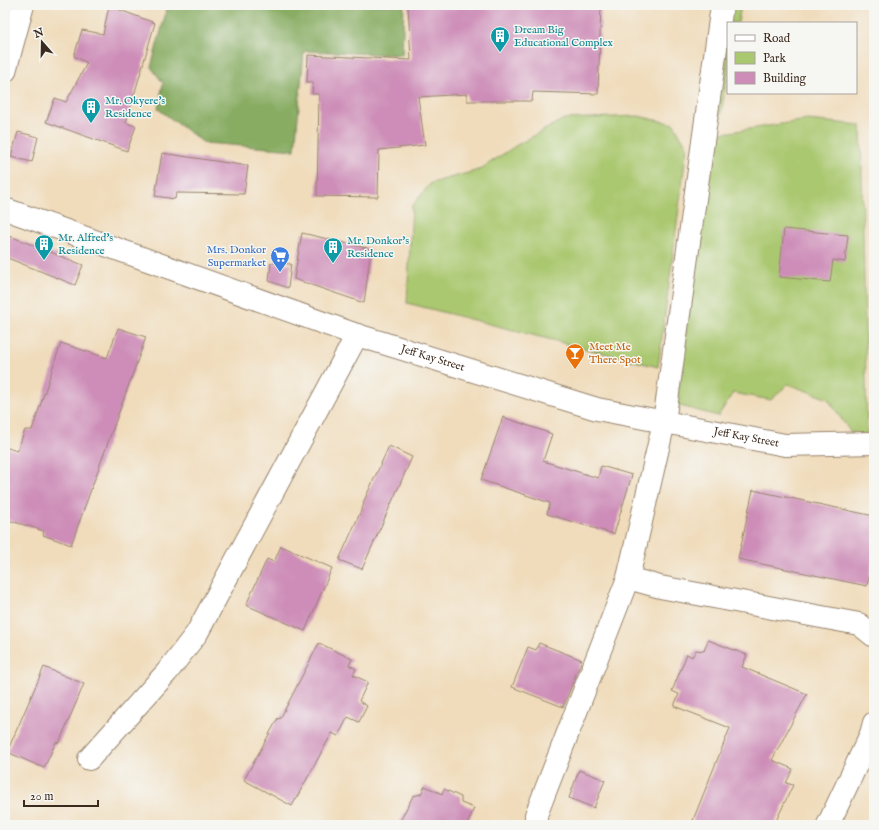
<svg xmlns="http://www.w3.org/2000/svg" width="879" height="830" viewBox="0 0 879 830" font-family="'IM FELL English',serif">
  <style>
    .green { fill: #aac870; stroke: #727947 }
    .forest { fill: #87ac62; stroke: #616b40 }
    .building { fill: #cd8db8 }
    .lines { fill: none; stroke-linecap: round; stroke-linejoin: round }
    .minor-casing { stroke: #96836c; stroke-width: 24 }
    .minor { stroke: #fff; stroke-width: 22 }
    .labels { text-anchor: middle; dominant-baseline: central; stroke-width: 3; stroke-linejoin: round; paint-order: stroke }
    .culture-label { font-size: 11px; fill: #0d838f; stroke: #f6f6f2; text-anchor: start }
    .shop-label { font-size: 11px; fill: #366cbe; stroke: #f6f6f2; text-anchor: end }
    .food-label { font-size: 11px; fill: #c56008; stroke: #f6f6f2; text-anchor: start }
    .street-label { font-size: 11px; fill: #3b2a1e; stroke: #f6f6f2 }
  </style>
  <rect width="100%" height="100%" fill="#f6f6f2"/>
  <filter id="ink" filterUnits="userSpaceOnUse"><feTurbulence type="fractalNoise" baseFrequency=".025" numOctaves="2"/><feDisplacementMap in="SourceGraphic" scale="8" xChannelSelector="R" yChannelSelector="G"/><feConvolveMatrix kernelMatrix="1 2 1 2 8 2 1 2 1" color-interpolation-filters="sRGB"/></filter>
  <filter id="wash" filterUnits="userSpaceOnUse"><feTurbulence type="fractalNoise" baseFrequency=".012" numOctaves="4" result="noise"/><feDisplacementMap in="SourceGraphic" scale="16" xChannelSelector="R" yChannelSelector="G"/><feGaussianBlur stdDeviation="0.9" result="paint"/><feColorMatrix in="noise" values="0 0 0 0 0 0 0 0 0 0 0 0 0 0 0 0 0 1.4 0 .05"/><feComposite in="paint" operator="in"/></filter>
  <g filter="url(#wash)">
    <rect width="100%" height="100%" fill="#f0dcbb"/>
    <path class="green" d="M 730,5 L 741,5 L 738,23 L 728,23 L 728,74 L 717,134 L 807,120 L 861,125 L 867,434 L 851,433 L 828,399 L 788,384 L 771,400 L 733,393 L 718,416 L 676,405 Z
      M 638,116 L 674,124 L 687,147 L 658,367 L 407,303 L 412,206 L 431,183 L 479,170 L 517,145 L 564,119 Z"/>
    <path class="forest" d="M 168,5 L 404,5 L 402,55 L 304,51 L 295,150 L 204,143 L 158,109 L 163,83 L 151,67 Z"/>
    <g id="blocks">
      <path class="building" d="M 408,5 L 601,5 L 598,94 L 533,92 L 532,101 L 467,101 L 467,94 L 418,97 L 425,145 L 379,150 L 378,197 L 317,196 L 319,94 L 312,94 L 313,82 L 307,82 L 308,55 L 411,60 Z
        M 109,6 L 155,23 L 126,123 L 136,126 L 127,151 L 46,122 L 55,98 L 66,102 L 87,63 L 74,56 L 82,30 L 103,34 Z
        M 18,132 L 38,137 L 32,162 L 11,157 Z
        M 162,153 L 248,166 L 244,194 L 176,193 L 175,199 L 155,196 Z
        M 784,229 L 848,235 L 845,262 L 833,260 L 830,282 L 779,277 Z
        M 302,233 L 371,249 L 364,303 L 294,279 Z
        M 10,236 L 83,265 L 75,285 L 5,257 L 5,249 Z
        M 271,263 L 291,264 L 288,288 L 269,281 Z
        M 118,328 L 146,337 L 71,545 L 43,535 L 44,531 L 5,519 L 5,447 L 17,451 L 25,430 L 32,430 L 61,343 L 107,358 Z
        M 503,417 L 552,434 L 543,461 L 598,478 L 601,466 L 632,475 L 614,534 L 547,514 L 550,503 L 481,480 Z
        M 389,446 L 412,457 L 362,569 L 339,560 L 364,504 L 363,503 Z
        M 753,490 L 874,516 L 874,554 L 867,586 L 738,559 Z
        M 281,546 L 332,568 L 305,631 L 246,605 L 267,559 L 274,562 Z
        M 708,640 L 747,655 L 742,667 L 807,694 L 772,760 L 793,769 L 786,783 L 793,785 L 774,825 L 691,825 L 730,728 L 674,706 L 679,694 L 672,691 L 687,654 L 692,657 L 696,650 L 704,651 Z
        M 319,643 L 352,659 L 349,665 L 356,669 L 353,675 L 368,682 L 359,701 L 367,706 L 359,722 L 348,717 L 338,736 L 332,733 L 292,806 L 244,780 L 278,718 L 280,719 Z
        M 539,643 L 582,660 L 563,707 L 512,687 L 528,647 L 536,650 Z
        M 44,667 L 84,684 L 59,743 L 56,742 L 44,768 L 7,752 Z
        M 579,770 L 605,780 L 594,808 L 569,798 Z
        M 425,786 L 442,794 L 444,789 L 461,797 L 461,803 L 474,808 L 467,825 L 398,825 L 413,796 L 421,794 Z"/>
    </g>
  </g>
  <g filter="url(#ink)">
    <use href="#blocks" fill-opacity="0" stroke="#96836c" stroke-width="1"/>
    <g class="lines">
      <g class="minor-casing">
        <g id="minor">
          <path d="M 5,71 L 23,5"/>
          <path id="s1" d="M 5,209 L 357,335 L 597,409 L 785,445 L 874,443"/>
          <path d="M 628,578 L 660,587 L 859,624 L 874,636"/>
          <path d="M 89,759 L 167,672 L 197,633 L 357,335"/>
          <path d="M 536,825 L 536,815 L 628,578 L 664,422 L 722,5"/>
          <path d="M 828,825 L 871,734 L 874,723"/>
        </g>
      </g>
      <use href="#minor" class="minor"/>
    </g>
  </g>
  <defs>
    <g id="building-pin" transform="scale(1)"><path d="M0 17L-7.5 6A9.5 9.5 0 1 1 7.5 6Z" fill="#0f9aa8" stroke="#f6f6f2"/><path d="M-4-6H4V6H1V3H-1V6H-4ZM-2.5-4.3h1.7v1.8h-1.7ZM.8-4.3h1.7v1.8H.8ZM-2.5-1h1.7V.8h-1.7ZM.8-1h1.7V.8H.8Z" fill="#fff"/></g>
    <g id="supermarket-pin" transform="scale(1)"><path d="M0 17L-7.5 6A9.5 9.5 0 1 1 7.5 6Z" fill="#3f7fe0" stroke="#f6f6f2"/><path d="M-6-5.5h2.5l.6 2H6L4.5 2H-2.5L-4.4-4H-6ZM-1.5 3.2a1.3 1.3 0 1 0 .1 0ZM3 3.2a1.3 1.3 0 1 0 .1 0Z" fill="#fff"/></g>
    <g id="bar-pin" transform="scale(1)"><path d="M0 17L-7.5 6A9.5 9.5 0 1 1 7.5 6Z" fill="#e8710a" stroke="#f6f6f2"/><path d="M-6-5H6L.8 .8V4.5H3.5V6h-7V4.5H-.8V.8Z" fill="#fff"/></g>
  </defs>
  <g fill-rule="evenodd">
    <use href="#building-pin" x="500" y="36"/>
    <use href="#building-pin" x="91" y="107"/>
    <use href="#building-pin" x="44" y="244"/>
    <use href="#building-pin" x="333" y="247"/>
    <use href="#supermarket-pin" x="280" y="256"/>
    <use href="#bar-pin" x="575" y="353"/>
  </g>
  <g class="labels">
    <g class="culture-label">
      <text x="514" y="30">Dream Big<tspan x="514" dy="13">Educational Complex</tspan></text>
      <text x="105" y="101">Mr. Okyere's<tspan x="105" dy="13">Residence</tspan></text>
      <text x="58" y="238">Mr. Alfred's<tspan x="58" dy="13">Residence</tspan></text>
      <text x="347" y="241">Mr. Donkor's<tspan x="347" dy="13">Residence</tspan></text>
    </g>
    <g class="shop-label">
      <text x="266" y="250">Mrs. Donkor<tspan x="266" dy="13">Supermarket</tspan></text>
    </g>
    <g class="food-label">
      <text x="589" y="347">Meet Me<tspan x="589" dy="13">There Spot</tspan></text>
    </g>
    <g class="street-label">
      <text stroke="none"><textPath href="#s1" startOffset="453">Jeff Kay Street</textPath></text>
      <text stroke="none"><textPath href="#s1" startOffset="777">Jeff Kay Street</textPath></text>
    </g>
  </g>
  <rect width="879" height="830" fill="none" stroke="#f6f6f2" stroke-width="20"/>
  <rect x="727" y="22" width="130" height="72" fill="#f6f6f2" stroke="#aba49d"/>
  <rect x="735" y="35" width="20" height="6" fill="#ffffff" stroke="#aba49d"/>
  <text x="763" y="42" font-size="12" fill="#3b2a1e">Road</text>
  <rect x="735" y="52" width="20" height="12" fill="#aac870" stroke="#aba49d"/>
  <text x="763" y="62" font-size="12" fill="#3b2a1e">Park</text>
  <rect x="735" y="72" width="20" height="12" fill="#cd8db8" stroke="#aba49d"/>
  <text x="763" y="82" font-size="12" fill="#3b2a1e">Building</text>
  <g transform="translate(42 42) rotate(340)" stroke="#f6f6f2" stroke-width="3" paint-order="stroke">
  <path d="M0-3L7 15L0 10L-7 15Z" fill="#3b2a1e"/>
  <text y="-6" font-size="11" font-weight="bold" text-anchor="middle" fill="#3b2a1e">N</text>
  </g>
  <path d="M24 800v6h74v-6" fill="none" stroke="#3b2a1e" stroke-width="2"/>
  <text x="30" y="800" font-size="12" fill="#3b2a1e" stroke="#f6f6f2" stroke-width="3" paint-order="stroke">20 m</text>
</svg>
